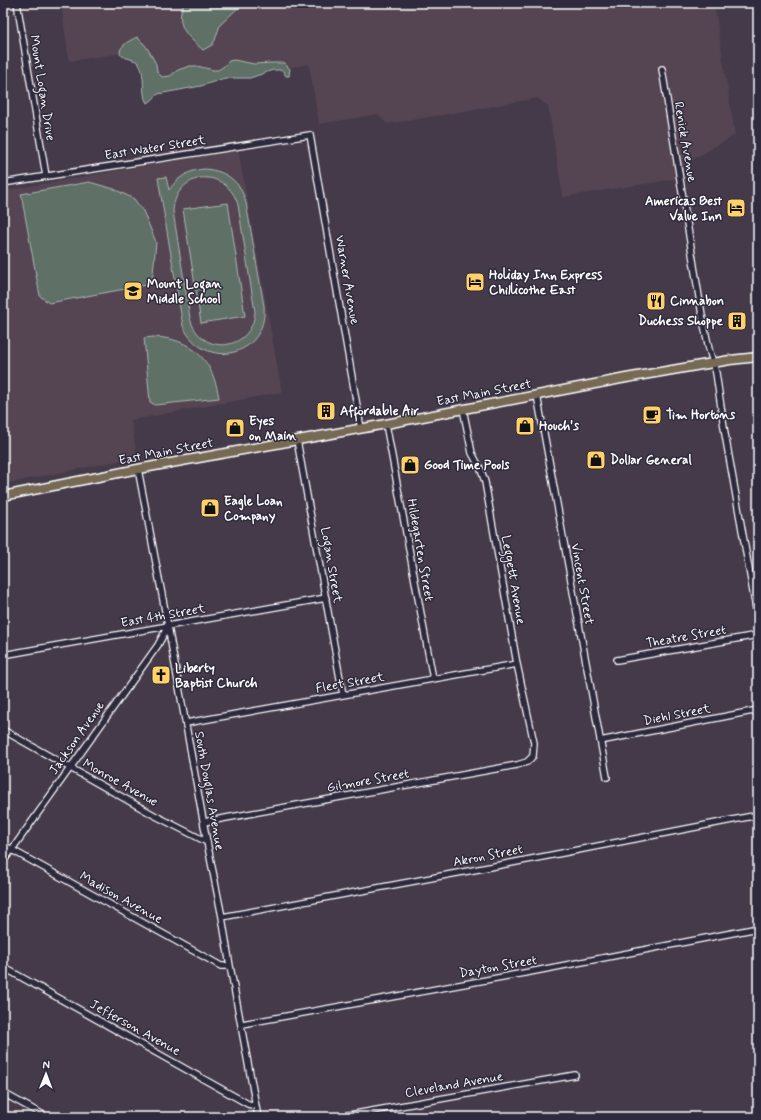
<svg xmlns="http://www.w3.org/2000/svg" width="761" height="1120" viewBox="0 0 761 1120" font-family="Mynerve,sans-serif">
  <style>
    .built { fill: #544553 }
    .green { fill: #5f6f66; stroke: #afb7b2; fill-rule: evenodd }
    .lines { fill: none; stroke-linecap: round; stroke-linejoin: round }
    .minor-casing { stroke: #fff; stroke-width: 8 }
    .primary-casing { stroke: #fff; stroke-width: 11 }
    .minor { stroke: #2f2a3d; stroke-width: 5.5 }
    .primary { stroke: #776a54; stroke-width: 8 }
    .labels { text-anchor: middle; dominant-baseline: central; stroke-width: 3; stroke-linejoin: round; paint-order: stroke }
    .street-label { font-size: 13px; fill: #fff; stroke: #2f2a3d }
    .poi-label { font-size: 13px; font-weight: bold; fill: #fff; stroke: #2f2a3d; text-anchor: start }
  </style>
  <rect width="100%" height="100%" fill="#453a4a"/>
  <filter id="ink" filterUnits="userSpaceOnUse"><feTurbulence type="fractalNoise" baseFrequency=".025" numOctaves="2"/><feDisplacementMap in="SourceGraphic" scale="8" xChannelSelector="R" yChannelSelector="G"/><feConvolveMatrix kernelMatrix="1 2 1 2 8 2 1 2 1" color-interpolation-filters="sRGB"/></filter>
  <g filter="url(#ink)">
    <path class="built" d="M 61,3 L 714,3 L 735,135 L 685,164 L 675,179 L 563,197 L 548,106 L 537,98 L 471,110 L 387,124 L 378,114 L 319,124 L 309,64 L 152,90 L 143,50 L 69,61 Z
      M 238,149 L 282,392 L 131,420 L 137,457 L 4,484 L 3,480 L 3,191 Z"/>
    <path class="green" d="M 184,3 L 243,3 L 220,25 L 215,40 L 212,45 L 203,50 C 187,36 174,25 184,3 Z
      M 137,37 L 145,45 L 149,51 L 156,64 L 157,72 L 162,77 L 170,76 L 178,70 L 190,66 L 197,66 L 213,70 L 218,70 L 223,67 L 229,61 L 234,60 L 254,64 L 271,63 L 284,63 L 290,69 L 289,76 L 286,76 L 283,71 L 279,70 L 273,70 L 250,78 L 225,78 L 201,86 L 158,94 C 154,97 152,102 147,103 C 141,96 146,74 139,64 C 135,57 119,60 120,51 C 122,44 131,40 137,37 Z
      M 205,169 C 227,171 241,182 246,203 L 264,306 C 268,357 204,372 183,326 L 158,178 L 166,177 L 169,190 C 178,177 189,170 205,169 ZM 200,178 C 218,176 233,187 238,205 L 255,312 C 252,352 200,357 190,318 L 173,211 C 174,194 184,182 200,178 Z
      M 89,182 L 114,189 L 134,199 L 143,211 L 156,242 L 152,284 L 49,303 L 40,296 L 21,194 Z
      M 228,203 L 245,316 L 201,323 L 183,209 Z
      M 153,337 C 192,338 213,360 219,398 L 155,405 L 150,402 L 144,338 Z"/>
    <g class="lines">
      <g class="minor-casing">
        <path id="minor" d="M 17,3 L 46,176
          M 662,69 L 702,315 L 709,349 L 716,373 L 725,434 L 758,620
          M 3,183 L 310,135 L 361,429
          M 537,395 L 607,777
          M 386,424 L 433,679
          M 297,440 L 343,695
          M 138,469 L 168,626 L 207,842 L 222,917 L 230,966 L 258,1117
          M 3,655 L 326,598
          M 617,660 L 758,635
          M 186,723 L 517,664
          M 3,730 L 154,815 L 207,842
          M 600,741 L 758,710
          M 204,822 L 517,765 L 527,762 L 533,756 L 534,743 L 517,664 L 485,482 L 481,470 L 472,453 L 463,409
          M 3,845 L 221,966 L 230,966
          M 3,862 L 158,645 L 168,626
          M 222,917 L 511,863 L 758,815
          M 3,967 L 248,1104 L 256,1106
          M 242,1024 L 530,972 L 758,928
          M 3,1093 L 47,1117
          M 338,1117 L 575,1075"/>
      </g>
      <g class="primary-casing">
        <path id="primary" d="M 3,496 L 138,469 L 386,424 L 626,378 L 730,360 L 758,357"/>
      </g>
      <use href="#minor" class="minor"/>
      <use href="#primary" class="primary"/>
    </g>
  </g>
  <defs>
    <g id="hotel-square" transform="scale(1)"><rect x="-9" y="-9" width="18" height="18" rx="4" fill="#ffd166" stroke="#2f2a3d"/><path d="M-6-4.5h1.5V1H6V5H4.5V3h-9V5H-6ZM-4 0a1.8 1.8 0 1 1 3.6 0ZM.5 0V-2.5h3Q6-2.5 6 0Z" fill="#111"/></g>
    <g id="school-square" transform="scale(1)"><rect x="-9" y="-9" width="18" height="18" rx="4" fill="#ffd166" stroke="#2f2a3d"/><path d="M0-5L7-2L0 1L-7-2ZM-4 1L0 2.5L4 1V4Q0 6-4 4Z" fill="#111"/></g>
    <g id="restaurant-square" transform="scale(1)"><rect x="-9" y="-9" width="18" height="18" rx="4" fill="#ffd166" stroke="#2f2a3d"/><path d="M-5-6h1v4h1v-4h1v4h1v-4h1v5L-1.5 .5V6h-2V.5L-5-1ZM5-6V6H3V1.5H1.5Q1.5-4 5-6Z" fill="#111"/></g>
    <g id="building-square" transform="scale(1)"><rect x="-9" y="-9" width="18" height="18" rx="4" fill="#ffd166" stroke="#2f2a3d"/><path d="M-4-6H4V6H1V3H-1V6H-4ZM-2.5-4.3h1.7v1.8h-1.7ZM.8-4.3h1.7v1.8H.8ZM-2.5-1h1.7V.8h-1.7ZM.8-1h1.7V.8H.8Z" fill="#111"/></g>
    <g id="cafe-square" transform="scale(1)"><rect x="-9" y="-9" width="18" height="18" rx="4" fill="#ffd166" stroke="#2f2a3d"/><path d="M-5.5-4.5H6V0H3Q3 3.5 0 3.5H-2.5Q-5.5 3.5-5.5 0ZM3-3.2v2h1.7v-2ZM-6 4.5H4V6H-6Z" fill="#111"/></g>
    <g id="shop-square" transform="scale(1)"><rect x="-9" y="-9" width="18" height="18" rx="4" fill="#ffd166" stroke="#2f2a3d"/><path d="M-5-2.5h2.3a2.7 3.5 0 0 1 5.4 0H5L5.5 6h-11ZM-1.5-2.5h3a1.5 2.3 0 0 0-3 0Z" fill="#111"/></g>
    <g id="church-square" transform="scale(1)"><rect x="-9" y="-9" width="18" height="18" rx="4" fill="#ffd166" stroke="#2f2a3d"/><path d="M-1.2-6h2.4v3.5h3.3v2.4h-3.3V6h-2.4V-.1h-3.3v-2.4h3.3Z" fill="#111"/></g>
  </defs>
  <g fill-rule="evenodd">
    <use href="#hotel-square" x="736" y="208"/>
    <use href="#hotel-square" x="475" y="282"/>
    <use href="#school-square" x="133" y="291"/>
    <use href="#restaurant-square" x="656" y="301"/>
    <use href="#building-square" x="737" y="321"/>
    <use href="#building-square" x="326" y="411"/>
    <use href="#cafe-square" x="652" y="415"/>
    <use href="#shop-square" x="525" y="426"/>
    <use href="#shop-square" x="235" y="428"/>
    <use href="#shop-square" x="596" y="460"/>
    <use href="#shop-square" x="410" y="465"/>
    <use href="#shop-square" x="210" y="508"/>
    <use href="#church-square" x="161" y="675"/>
  </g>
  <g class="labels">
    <g class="street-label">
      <text transform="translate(42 88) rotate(81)">Mount Logan Drive</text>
      <text transform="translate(685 142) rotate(80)">Renick Avenue</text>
      <text transform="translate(155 148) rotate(-9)">East Water Street</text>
      <text transform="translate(347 280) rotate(80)">Warner Avenue</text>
      <text transform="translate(484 393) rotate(-11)">East Main Street</text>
      <text transform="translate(166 452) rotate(-11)">East Main Street</text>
      <text transform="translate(420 550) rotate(80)">Hildegarten Street</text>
      <text transform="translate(331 565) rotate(80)">Logan Street</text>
      <text transform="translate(513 580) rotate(80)">Leggett Avenue</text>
      <text transform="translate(582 584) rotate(80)">Vincent Street</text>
      <text transform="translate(163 616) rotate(-10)">East 4th Street</text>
      <text transform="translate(686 637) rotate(-10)">Theatre Street</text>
      <text transform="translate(350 683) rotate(-10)">Fleet Street</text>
      <text transform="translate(677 715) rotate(-11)">Diehl Street</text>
      <text transform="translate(77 738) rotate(-55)">Jackson Avenue</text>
      <text transform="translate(368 781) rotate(-10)">Gilmore Street</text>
      <text transform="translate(120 783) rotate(29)">Monroe Avenue</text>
      <text transform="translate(209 791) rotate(80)">South Douglas Avenue</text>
      <text transform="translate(488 856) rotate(-11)">Akron Street</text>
      <text transform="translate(121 898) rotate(29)">Madison Avenue</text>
      <text transform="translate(498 967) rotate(-10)">Dayton Street</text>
      <text transform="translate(135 1028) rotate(29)">Jefferson Avenue</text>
      <text transform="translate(454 1085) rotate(-10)">Cleveland Avenue</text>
    </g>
    <g class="poi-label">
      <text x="722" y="201" text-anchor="end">Americas Best<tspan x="722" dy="15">Value Inn</tspan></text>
      <text x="489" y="275">Holiday Inn Express<tspan x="489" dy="15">Chillicothe East</tspan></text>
      <text x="147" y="284">Mount Logan<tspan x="147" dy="15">Middle School</tspan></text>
      <text x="670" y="301">Cinnabon</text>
      <text x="723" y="321" text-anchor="end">Duchess Shoppe</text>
      <text x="340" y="411">Affordable Air</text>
      <text x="666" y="415">Tim Hortons</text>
      <text x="249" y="421">Eyes<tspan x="249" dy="15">on Main</tspan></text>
      <text x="539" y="426">Houch's</text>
      <text x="610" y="460">Dollar General</text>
      <text x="424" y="465">Good Time Pools</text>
      <text x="224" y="501">Eagle Loan<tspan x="224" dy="15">Company</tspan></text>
      <text x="175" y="668">Liberty<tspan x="175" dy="15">Baptist Church</tspan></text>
    </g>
  </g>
  <rect width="761" height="1120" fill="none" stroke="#2f2a3d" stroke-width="16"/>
  <rect x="8" y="8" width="745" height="1104" fill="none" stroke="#fff" stroke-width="1.5" filter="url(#ink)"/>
  <g transform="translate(46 1074) rotate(1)" stroke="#2f2a3d" stroke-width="3" paint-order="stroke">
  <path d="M0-3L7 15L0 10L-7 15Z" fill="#ffffff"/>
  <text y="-6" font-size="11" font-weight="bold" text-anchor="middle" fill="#ffffff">N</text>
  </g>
</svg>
